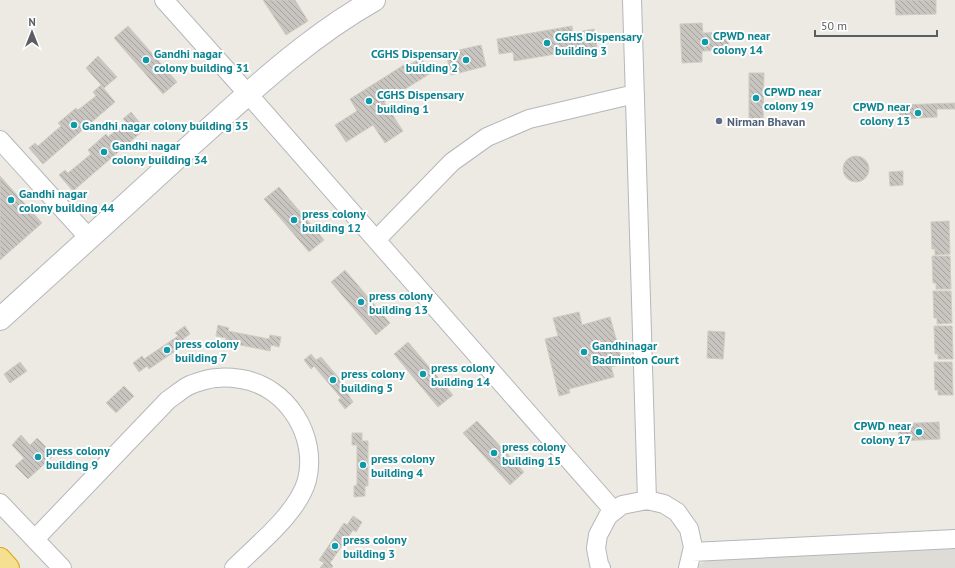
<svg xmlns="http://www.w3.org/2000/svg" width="955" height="568" viewBox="0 0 955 568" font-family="'PT Sans',sans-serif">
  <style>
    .industrial { fill: #dedcd7 }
    .building { fill: url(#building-back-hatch); stroke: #d0ccc1 }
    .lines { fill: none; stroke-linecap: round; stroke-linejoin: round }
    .street-casing { stroke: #b5b7bc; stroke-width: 20 }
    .secondary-casing { stroke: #b6b8be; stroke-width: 24 }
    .highway-casing { stroke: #dea510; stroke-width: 24 }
    .street { stroke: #fff; stroke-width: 18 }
    .secondary { stroke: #fff; stroke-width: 22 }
    .highway { stroke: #f5df91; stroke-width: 22 }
    .culture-dot { fill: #0f9aa8; stroke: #fff; stroke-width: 1.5 }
    .service-dot { fill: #5c6f8a; stroke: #fff; stroke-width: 1.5 }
    .labels { text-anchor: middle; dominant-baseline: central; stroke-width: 4; stroke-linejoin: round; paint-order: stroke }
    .culture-label { font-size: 12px; font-weight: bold; fill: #0d838f; stroke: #fff; text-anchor: start }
    .service-label { font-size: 12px; font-weight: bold; fill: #4e5e75; stroke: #fff; text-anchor: start }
  </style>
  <defs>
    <pattern id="building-back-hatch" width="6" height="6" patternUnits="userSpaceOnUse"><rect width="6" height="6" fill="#c8c4c0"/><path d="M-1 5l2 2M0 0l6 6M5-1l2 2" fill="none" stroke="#a5a29f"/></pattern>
  </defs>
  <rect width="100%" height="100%" fill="#eceae2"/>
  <path class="industrial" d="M 955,547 L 955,568 L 692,568 L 718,555 Z"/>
  <path class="building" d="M 263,0 L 295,0 L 308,21 L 286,35 Z
    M 895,0 L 936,0 L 936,14 L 896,15 Z
    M 702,23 L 703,33 L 728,32 L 729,50 L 702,51 L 702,62 L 682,63 L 680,24 Z
    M 128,26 L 177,82 L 163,94 L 114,38 Z
    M 572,26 L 573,33 L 594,29 L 597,47 L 514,61 L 513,52 L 499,54 L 497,39 Z
    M 481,45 L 486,66 L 451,75 L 446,53 Z
    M 98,56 L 117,77 L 104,88 L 86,68 Z
    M 421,58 L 431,73 L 384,102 L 403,131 L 385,143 L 373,125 L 346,142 L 335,125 L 357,111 L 350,99 L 407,63 L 409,65 Z
    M 749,73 L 764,73 L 763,124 L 749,124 Z
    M 101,85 L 115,102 L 43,164 L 29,148 L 35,143 L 38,146 L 61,126 L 58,123 L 76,108 L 78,110 L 96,96 L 93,92 Z
    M 955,103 L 955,109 L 937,109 L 937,117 L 900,119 L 899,105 Z
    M 131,112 L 145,129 L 73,191 L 59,175 L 65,170 L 68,173 L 91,154 L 88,150 L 106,134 L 108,137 L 126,122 L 123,119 Z
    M843 169a13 13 0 1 1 26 0a13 13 0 1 1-26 0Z
    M 903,171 L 903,185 L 890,186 L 889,172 Z
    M 0,176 L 42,223 L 0,260 Z
    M 279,187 L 324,240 L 309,252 L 264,199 Z
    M 949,221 L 950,254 L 935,255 L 935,249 L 932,249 L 931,222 Z
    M 932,256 L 950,256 L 951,289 L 936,289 L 936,283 L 933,283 Z
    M 345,270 L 390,323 L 376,335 L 331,282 Z
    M 933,291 L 951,291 L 952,323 L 937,324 L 937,318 L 934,318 Z
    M 579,312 L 582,325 L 610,317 L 623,364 L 611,367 L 614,377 L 569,389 L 570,393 L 559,396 L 545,339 L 558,336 L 553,318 Z
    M 218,325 L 229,328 L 228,331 L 269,339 L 270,335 L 281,337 L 279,347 L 271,345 L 270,351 L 226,342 L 226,338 L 216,336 Z
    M 185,326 L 190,334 L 183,339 L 187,343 L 149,369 L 147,366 L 139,372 L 133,363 L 142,356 L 144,359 L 178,336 L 175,333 Z
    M 934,326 L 952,326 L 953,359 L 938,359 L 938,354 L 935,354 Z
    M 708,331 L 725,332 L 723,359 L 707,358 Z
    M 408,342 L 453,395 L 438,407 L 394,354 Z
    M 311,354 L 316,360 L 321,357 L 350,391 L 347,393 L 353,402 L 345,409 L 338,400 L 341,398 L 314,366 L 311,369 L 304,360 Z
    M 20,362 L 27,371 L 10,383 L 4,374 Z
    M 934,362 L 952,362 L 953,395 L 938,395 L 938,390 L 935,390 Z
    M 124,386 L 134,396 L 116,413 L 106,403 Z
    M 477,421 L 524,472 L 510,485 L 463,433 Z
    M 939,422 L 940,439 L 899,441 L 898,424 Z
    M 352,433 L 362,433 L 362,441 L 368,441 L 368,486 L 365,486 L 365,496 L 354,497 L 354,486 L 357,485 L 357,445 L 352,445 Z
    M 21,435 L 30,445 L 37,438 L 54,455 L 28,479 L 15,466 L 24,458 L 12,445 Z
    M 353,516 L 362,522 L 356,532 L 353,530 L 330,563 L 333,566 L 332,568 L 320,568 L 324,563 L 319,560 L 344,523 L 347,525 Z"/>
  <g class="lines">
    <g class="street-casing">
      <path id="street" d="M 164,0 L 248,94 L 614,511
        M 632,0 L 647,500
        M 0,140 L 89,238
        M 376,240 L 452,162 L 487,137 L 529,119 L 635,94
        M 0,503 L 62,568
        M 35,539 L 168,400 C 174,396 181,390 188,386 C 194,383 210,378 217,378 C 225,377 234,378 241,379 C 287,386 318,436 307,480 C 298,513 258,544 234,568
        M 692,552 L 955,539
        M 601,568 L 599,564 L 596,548 L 598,535 L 608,516 L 622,505 L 647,500 L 664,504 L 677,512 L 689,529 L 693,547 L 688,568"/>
    </g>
    <g class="secondary-casing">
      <path id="secondary" d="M 0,319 C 63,262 127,204 190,146 C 248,94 305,39 374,0"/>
    </g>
    <g class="highway-casing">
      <path id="highway" d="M 0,559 L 8,568"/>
    </g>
    <use href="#street" class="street"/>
    <use href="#secondary" class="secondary"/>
    <use href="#highway" class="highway"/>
  </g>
  <g class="culture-dot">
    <circle cx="705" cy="42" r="4"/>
    <circle cx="547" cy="43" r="4"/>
    <circle cx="146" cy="60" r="4"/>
    <circle cx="466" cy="60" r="4"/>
    <circle cx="756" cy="98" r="4"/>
    <circle cx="369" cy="101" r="4"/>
    <circle cx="918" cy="113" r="4"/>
    <circle cx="74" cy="125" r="4"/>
    <circle cx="104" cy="152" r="4"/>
    <circle cx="11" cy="200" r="4"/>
    <circle cx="294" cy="220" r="4"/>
    <circle cx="361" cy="302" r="4"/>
    <circle cx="167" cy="350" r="4"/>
    <circle cx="584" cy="352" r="4"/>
    <circle cx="423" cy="374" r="4"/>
    <circle cx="333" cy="380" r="4"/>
    <circle cx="919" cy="432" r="4"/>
    <circle cx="494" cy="453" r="4"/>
    <circle cx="38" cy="457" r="4"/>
    <circle cx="363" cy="465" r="4"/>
    <circle cx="335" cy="546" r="4"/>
  </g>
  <circle class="service-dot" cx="719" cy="121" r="4"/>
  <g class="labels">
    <g class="culture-label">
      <text x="713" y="35">CPWD near<tspan x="713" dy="14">colony 14</tspan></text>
      <text x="555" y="36">CGHS Dispensary<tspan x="555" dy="14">building 3</tspan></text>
      <text x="154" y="53">Gandhi nagar<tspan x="154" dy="14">colony building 31</tspan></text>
      <text x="458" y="53" text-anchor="end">CGHS Dispensary<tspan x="458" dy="14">building 2</tspan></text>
      <text x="764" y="91">CPWD near<tspan x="764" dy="14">colony 19</tspan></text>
      <text x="377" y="94">CGHS Dispensary<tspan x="377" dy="14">building 1</tspan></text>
      <text x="910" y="106" text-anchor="end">CPWD near<tspan x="910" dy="14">colony 13</tspan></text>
      <text x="82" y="125">Gandhi nagar colony building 35</text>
      <text x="112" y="145">Gandhi nagar<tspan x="112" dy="14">colony building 34</tspan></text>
      <text x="19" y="193">Gandhi nagar<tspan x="19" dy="14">colony building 44</tspan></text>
      <text x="302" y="213">press colony<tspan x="302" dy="14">building 12</tspan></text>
      <text x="369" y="295">press colony<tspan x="369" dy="14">building 13</tspan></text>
      <text x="175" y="343">press colony<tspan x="175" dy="14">building 7</tspan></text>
      <text x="592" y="345">Gandhinagar<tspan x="592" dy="14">Badminton Court</tspan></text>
      <text x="431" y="367">press colony<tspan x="431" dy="14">building 14</tspan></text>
      <text x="341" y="373">press colony<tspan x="341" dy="14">building 5</tspan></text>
      <text x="911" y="425" text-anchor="end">CPWD near<tspan x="911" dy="14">colony 17</tspan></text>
      <text x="502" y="446">press colony<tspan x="502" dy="14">building 15</tspan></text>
      <text x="46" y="450">press colony<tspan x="46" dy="14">building 9</tspan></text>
      <text x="371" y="458">press colony<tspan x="371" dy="14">building 4</tspan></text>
      <text x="343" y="539">press colony<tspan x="343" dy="14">building 3</tspan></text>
    </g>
    <g class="service-label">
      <text x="727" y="121">Nirman Bhavan</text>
    </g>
  </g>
  <g transform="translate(32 32)" stroke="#ffffff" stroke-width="3" paint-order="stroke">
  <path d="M0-3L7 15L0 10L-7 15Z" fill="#5a5d62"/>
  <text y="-6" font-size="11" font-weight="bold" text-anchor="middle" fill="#5a5d62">N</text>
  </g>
  <path d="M815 30v6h122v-6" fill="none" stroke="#5a5d62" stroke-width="2"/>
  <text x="821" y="30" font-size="12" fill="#5a5d62" stroke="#ffffff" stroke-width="3" paint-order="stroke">50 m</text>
</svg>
